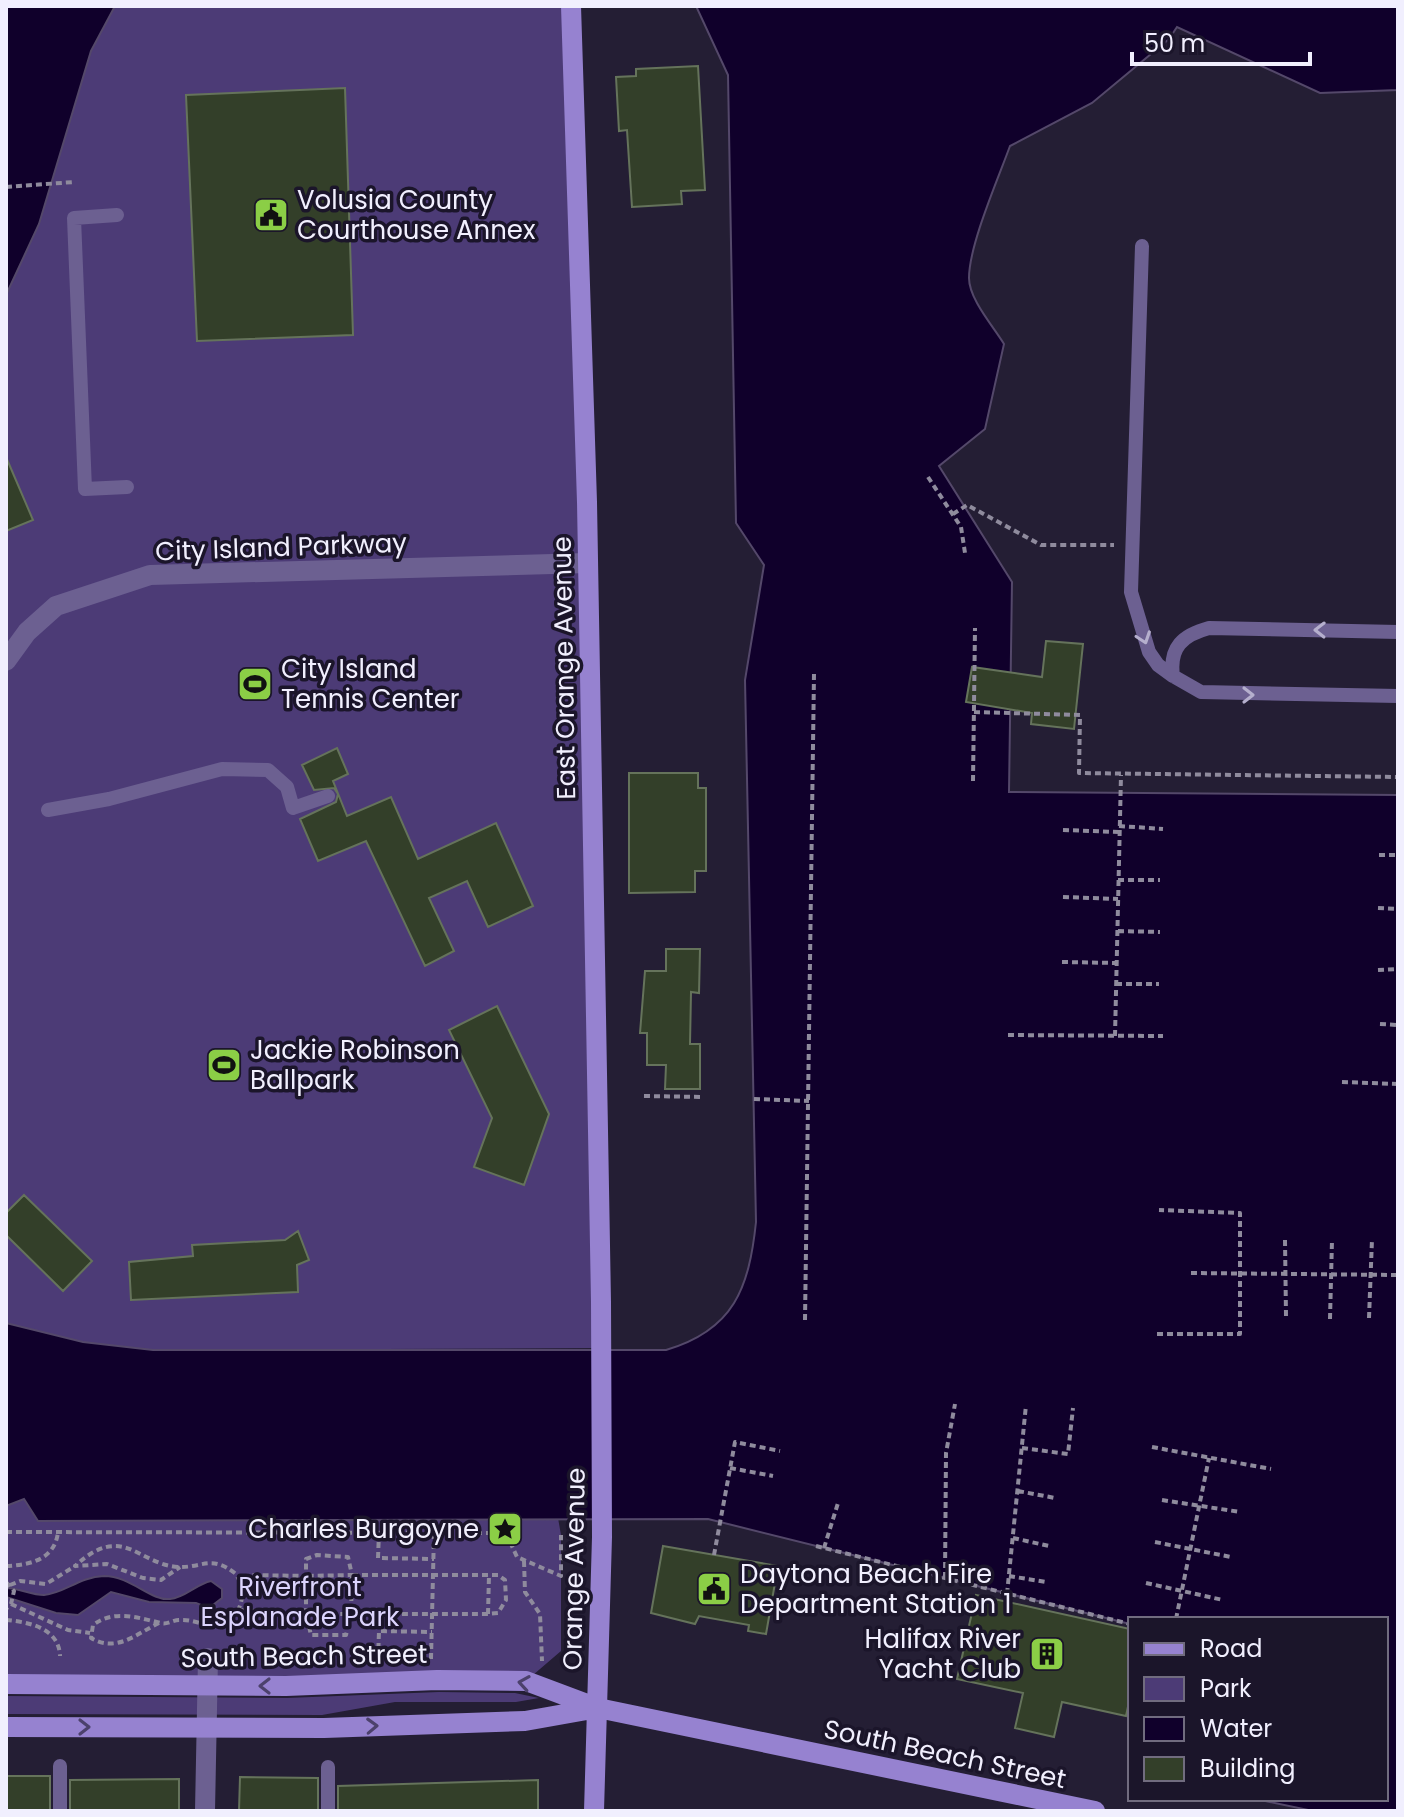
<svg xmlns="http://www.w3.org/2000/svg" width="1404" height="1817" viewBox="0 0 1404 1817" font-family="Poppins,sans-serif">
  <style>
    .green { fill: #4c3b76 }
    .water { fill: #10002b; stroke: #54486a; stroke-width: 2 }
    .building { fill: #333f29; stroke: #65735b; stroke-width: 2 }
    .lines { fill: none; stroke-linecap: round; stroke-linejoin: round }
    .path { stroke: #8f8b9d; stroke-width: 4; stroke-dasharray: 6 4; stroke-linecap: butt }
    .lane { stroke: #6c6091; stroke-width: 14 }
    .street { stroke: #6c6091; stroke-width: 20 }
    .secondary { stroke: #9682d0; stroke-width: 20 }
    .oneway { stroke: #b5afcd }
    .oneway2 { stroke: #4c416c }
    .labels { text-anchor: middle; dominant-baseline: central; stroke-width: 7; stroke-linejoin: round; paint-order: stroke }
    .poi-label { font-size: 26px; fill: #f1effe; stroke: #1b152a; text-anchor: start }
    .street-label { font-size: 26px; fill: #f1effe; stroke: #1b152a }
    .park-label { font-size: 26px; fill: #dcd4fd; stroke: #1b152a }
  </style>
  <rect width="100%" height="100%" fill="#241e34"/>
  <path class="green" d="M 115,6 L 564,6 L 601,1348 L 153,1350 L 83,1342 L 6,1323 L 6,295 L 39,224 L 91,51 Z
    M 24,1498 L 38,1521 L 558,1518 L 561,1535 L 561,1651 L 526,1681 L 6,1684 L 6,1506 Z
    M 439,1692 L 515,1693 L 539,1698 L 516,1702 L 395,1702 L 322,1715 L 6,1714 L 6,1696 L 287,1698 Z"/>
  <path class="water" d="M 6,6 L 115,6 L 91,51 L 39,224 L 6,295 Z
    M 696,6 L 1398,6 L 1398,90 L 1320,93 L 1177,27 L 1169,39 L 1092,103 L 1010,146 C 998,179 969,245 969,278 C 969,299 993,326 1004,344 L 985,429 L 939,466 L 1012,582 L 1009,792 L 1398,795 L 1398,1811 L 1313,1811 L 1256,1799 L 1386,1799 L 1386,1619 L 1130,1619 L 1130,1624 L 708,1519 L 38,1521 L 24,1499 L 6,1506 L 6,1323 L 83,1342 L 153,1350 L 666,1350 C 734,1330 749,1288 756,1222 L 745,680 L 764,565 L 736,523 L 728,75 Z
    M 104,1576 C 131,1576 150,1601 170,1599 C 185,1598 196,1584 211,1581 L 222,1589 L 222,1598 L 209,1608 L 196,1603 L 149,1602 L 111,1592 L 78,1615 L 56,1613 L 6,1597 L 6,1588 C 19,1588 31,1595 44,1595 C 65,1593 79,1577 104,1576 Z"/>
  <path class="building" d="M 698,66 L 705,190 L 681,191 L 682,204 L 632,207 L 627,130 L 619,131 L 616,77 L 636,76 L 636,69 Z
    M 345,88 L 353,335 L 197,341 L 186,95 Z
    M 6,457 L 33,520 L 6,531 Z
    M 1046,641 L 1083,644 L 1074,729 L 1031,724 L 1032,713 L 966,702 L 972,667 L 1042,677 Z
    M 337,748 L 348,774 L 333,781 L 347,816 L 391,797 L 418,859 L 496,823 L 533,906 L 488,927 L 467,881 L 429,898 L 454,951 L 425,966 L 366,841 L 318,861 L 300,819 L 336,802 L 338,794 L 334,788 L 314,790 L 302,765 Z
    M 629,773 L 698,773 L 698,788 L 706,788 L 706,871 L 695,871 L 695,892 L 629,893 Z
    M 666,949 L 700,949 L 699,993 L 691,992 L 690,1044 L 700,1044 L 700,1089 L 665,1089 L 666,1065 L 647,1065 L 647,1033 L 640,1033 L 645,971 L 666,971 Z
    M 497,1006 L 549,1114 L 524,1185 L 474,1167 L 492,1118 L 449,1030 Z
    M 24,1195 L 92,1261 L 63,1291 L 6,1235 L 6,1213 Z
    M 298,1231 L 309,1260 L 297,1265 L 298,1292 L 131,1300 L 129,1262 L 193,1256 L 192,1245 L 285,1240 Z
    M 663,1546 L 778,1566 L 766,1634 L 748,1631 L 749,1625 L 699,1616 L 695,1624 L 651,1613 Z
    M 976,1595 L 1130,1629 L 1130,1697 L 1126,1716 L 1062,1702 L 1054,1737 L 1015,1728 L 1023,1693 L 957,1679 Z
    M 6,1776 L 50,1776 L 50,1811 L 6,1811 Z
    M 240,1777 L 318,1778 L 318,1811 L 239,1811 Z
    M 179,1779 L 179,1811 L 70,1811 L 70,1780 Z
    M 538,1780 L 538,1811 L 338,1811 L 338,1786 Z"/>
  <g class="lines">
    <path class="path" d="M 6,187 L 74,182
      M 928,477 L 961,527 L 965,553
      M 953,514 L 967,505 L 1041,545 L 1114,545
      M 974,712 L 1080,715 L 1079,773 L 1398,777
      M 973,781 L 975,628
      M 1119,826 L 1163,829
      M 1063,830 L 1119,832
      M 1379,855 L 1398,855
      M 1118,880 L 1160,880
      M 1063,897 L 1118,899
      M 1378,908 L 1398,909
      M 1118,931 L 1160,932
      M 1062,962 L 1116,963
      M 1378,970 L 1398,969
      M 1116,984 L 1159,984
      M 1380,1024 L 1398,1025
      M 1008,1035 L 1163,1036
      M 1115,1036 L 1121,775
      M 1342,1082 L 1398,1084
      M 644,1096 L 702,1097
      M 754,1099 L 809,1101
      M 1285,1240 L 1286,1316
      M 1191,1273 L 1398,1275
      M 1369,1318 L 1372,1239
      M 1330,1319 L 1332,1240
      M 805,1320 L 814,674
      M 1157,1334 L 1240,1334 L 1240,1213 L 1159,1210
      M 1152,1447 L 1271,1469
      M 1022,1448 L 1068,1454 L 1073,1408
      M 730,1468 L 773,1476
      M 1018,1491 L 1055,1498
      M 1162,1500 L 1240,1512
      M 6,1532 L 506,1533 L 517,1557 L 561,1576 L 561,1535
      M 379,1532 L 378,1558 L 434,1559
      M 1013,1538 L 1049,1546
      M 1155,1542 L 1231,1557
      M 816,1546 L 1130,1624
      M 824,1548 L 838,1503
      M 714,1555 L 735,1442 L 780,1451
      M 524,1561 L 525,1592 L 540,1614 L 542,1661
      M 6,1566 C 31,1565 55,1559 58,1532
      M 352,1575 L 498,1575 L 505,1580 L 506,1600 L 498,1613 L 488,1614 L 351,1614 Z
      M 1009,1576 L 1046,1582
      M 945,1578 L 946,1453 L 955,1404
      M 6,1582 L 14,1591 L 11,1604 L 6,1609
      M 1146,1583 L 1223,1600
      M 10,1585 L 20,1581 L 46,1584 L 75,1566
      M 1007,1594 L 1026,1405
      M 11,1604 L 68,1630 L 90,1633
      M 239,1610 L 306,1614 L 311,1635 L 346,1635 L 351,1614 L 306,1614 L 306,1576 L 352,1575 L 348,1557 L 317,1555 L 306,1559 L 306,1576 L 250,1575 L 240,1580
      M 488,1614 L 489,1575
      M 1176,1619 L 1209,1458
      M 6,1620 C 29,1622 59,1628 60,1656
      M 159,1623 C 136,1634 117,1653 91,1638 L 93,1625 C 114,1609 139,1618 161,1623 C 167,1625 173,1620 179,1620 C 195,1619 206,1628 223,1624 C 243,1613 247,1593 236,1574 C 211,1554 203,1568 178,1567 C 137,1564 123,1522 75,1566 L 107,1564 L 143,1578 L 161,1580 L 180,1567
      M 378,1659 L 379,1631 L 432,1632
      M 431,1659 L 434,1533"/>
    <path class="lane" d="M 117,215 L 74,218 L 85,489 L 127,487
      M 1142,246 L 1131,592 L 1149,652 L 1158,665 L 1173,676
      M 1398,632 L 1209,628 C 1183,635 1169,647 1173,676 L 1201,692 L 1398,696
      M 48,810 L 109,799 L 222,769 L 268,770 L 287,787 L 293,808 L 328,796
      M 60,1811 L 60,1766
      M 328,1811 L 328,1767"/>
    <path class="street" d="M 6,661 L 27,632 L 56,606 L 150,575 L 588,563
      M 205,1811 L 208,1658"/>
    <path class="secondary" d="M 571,6 L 587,502 L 601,1302 L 602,1537 L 594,1811
      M 6,1684 L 286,1686 L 437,1680 L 526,1681 L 598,1708 L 1095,1811
      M 6,1727 L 324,1728 L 525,1721 L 598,1708"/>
  </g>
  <defs><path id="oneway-chevron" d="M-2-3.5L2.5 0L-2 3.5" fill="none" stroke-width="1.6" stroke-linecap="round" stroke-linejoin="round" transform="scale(2)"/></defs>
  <g class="oneway">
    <use href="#oneway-chevron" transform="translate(1320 630) rotate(-179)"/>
    <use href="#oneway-chevron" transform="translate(1144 638) rotate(71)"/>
    <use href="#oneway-chevron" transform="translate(1248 695)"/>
  </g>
  <g class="oneway2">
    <use href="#oneway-chevron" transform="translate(524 1683) rotate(-171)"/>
    <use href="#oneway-chevron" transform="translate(265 1686) rotate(-180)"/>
    <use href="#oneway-chevron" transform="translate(372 1726) rotate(-2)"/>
    <use href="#oneway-chevron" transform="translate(84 1727)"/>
  </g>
  <defs>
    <g id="civic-square" transform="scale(1.8)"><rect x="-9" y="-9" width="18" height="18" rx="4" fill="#8bce46" stroke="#1b152a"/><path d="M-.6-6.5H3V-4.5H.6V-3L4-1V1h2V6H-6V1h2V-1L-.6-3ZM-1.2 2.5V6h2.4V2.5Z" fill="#111"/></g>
    <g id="stadium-square" transform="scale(1.8)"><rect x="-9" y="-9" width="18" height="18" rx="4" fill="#8bce46" stroke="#1b152a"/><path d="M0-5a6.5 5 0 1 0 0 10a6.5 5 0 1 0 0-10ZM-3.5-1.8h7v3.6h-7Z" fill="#111"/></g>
    <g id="sight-square" transform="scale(1.8)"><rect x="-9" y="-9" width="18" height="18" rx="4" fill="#8bce46" stroke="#1b152a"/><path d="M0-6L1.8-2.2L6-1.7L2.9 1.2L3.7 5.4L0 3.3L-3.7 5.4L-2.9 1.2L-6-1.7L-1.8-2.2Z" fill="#111"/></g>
    <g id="building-square" transform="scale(1.8)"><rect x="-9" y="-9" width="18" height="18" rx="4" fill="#8bce46" stroke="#1b152a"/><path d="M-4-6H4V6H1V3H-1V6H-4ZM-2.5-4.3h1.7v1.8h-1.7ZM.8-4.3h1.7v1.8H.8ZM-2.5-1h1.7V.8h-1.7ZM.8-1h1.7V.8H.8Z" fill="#111"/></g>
  </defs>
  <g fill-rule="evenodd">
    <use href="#civic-square" x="271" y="215"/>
    <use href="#stadium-square" x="255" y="684"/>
    <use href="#stadium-square" x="224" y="1065"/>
    <use href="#sight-square" x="505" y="1529"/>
    <use href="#civic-square" x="714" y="1589"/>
    <use href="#building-square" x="1047" y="1654"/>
  </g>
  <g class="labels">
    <g class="poi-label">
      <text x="297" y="200">Volusia County<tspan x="297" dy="30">Courthouse Annex</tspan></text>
      <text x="281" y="669">City Island<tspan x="281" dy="30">Tennis Center</tspan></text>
      <text x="250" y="1050">Jackie Robinson<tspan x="250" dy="30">Ballpark</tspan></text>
      <text x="479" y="1529" text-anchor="end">Charles Burgoyne</text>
      <text x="740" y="1574">Daytona Beach Fire<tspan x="740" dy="30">Department Station 1</tspan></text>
      <text x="1021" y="1639" text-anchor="end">Halifax River<tspan x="1021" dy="30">Yacht Club</tspan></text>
    </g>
    <g class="street-label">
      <text transform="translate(281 547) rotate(-2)">City Island Parkway</text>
      <text transform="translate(564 668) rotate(-91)">East Orange Avenue</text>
      <text transform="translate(574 1569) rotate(-89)">Orange Avenue</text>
      <text transform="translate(304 1656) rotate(-1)">South Beach Street</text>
      <text transform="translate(945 1754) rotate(12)">South Beach Street</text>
    </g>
    <g class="park-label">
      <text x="300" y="1587">Riverfront<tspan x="300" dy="30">Esplanade Park</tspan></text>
    </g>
  </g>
  <rect width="1404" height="1817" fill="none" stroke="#f1effe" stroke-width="16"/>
  <rect x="1128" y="1617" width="260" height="184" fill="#1b152a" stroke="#716c7f" stroke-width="2"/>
  <rect x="1144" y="1643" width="40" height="12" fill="#9682d0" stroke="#716c7f" stroke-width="2"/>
  <text x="1200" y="1657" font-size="24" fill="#f1effe">Road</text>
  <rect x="1144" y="1677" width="40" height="24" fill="#4c3b76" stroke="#716c7f" stroke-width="2"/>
  <text x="1200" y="1697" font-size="24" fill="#f1effe">Park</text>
  <rect x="1144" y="1717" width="40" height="24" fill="#10002b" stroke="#716c7f" stroke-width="2"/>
  <text x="1200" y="1737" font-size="24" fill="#f1effe">Water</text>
  <rect x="1144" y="1757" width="40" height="24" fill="#333f29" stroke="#716c7f" stroke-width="2"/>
  <text x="1200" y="1777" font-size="24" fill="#f1effe">Building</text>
  <path d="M1132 52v12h178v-12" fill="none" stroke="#f1effe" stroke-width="4"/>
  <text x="1144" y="52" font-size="24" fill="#f1effe" stroke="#1b152a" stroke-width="6" paint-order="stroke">50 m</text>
</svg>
